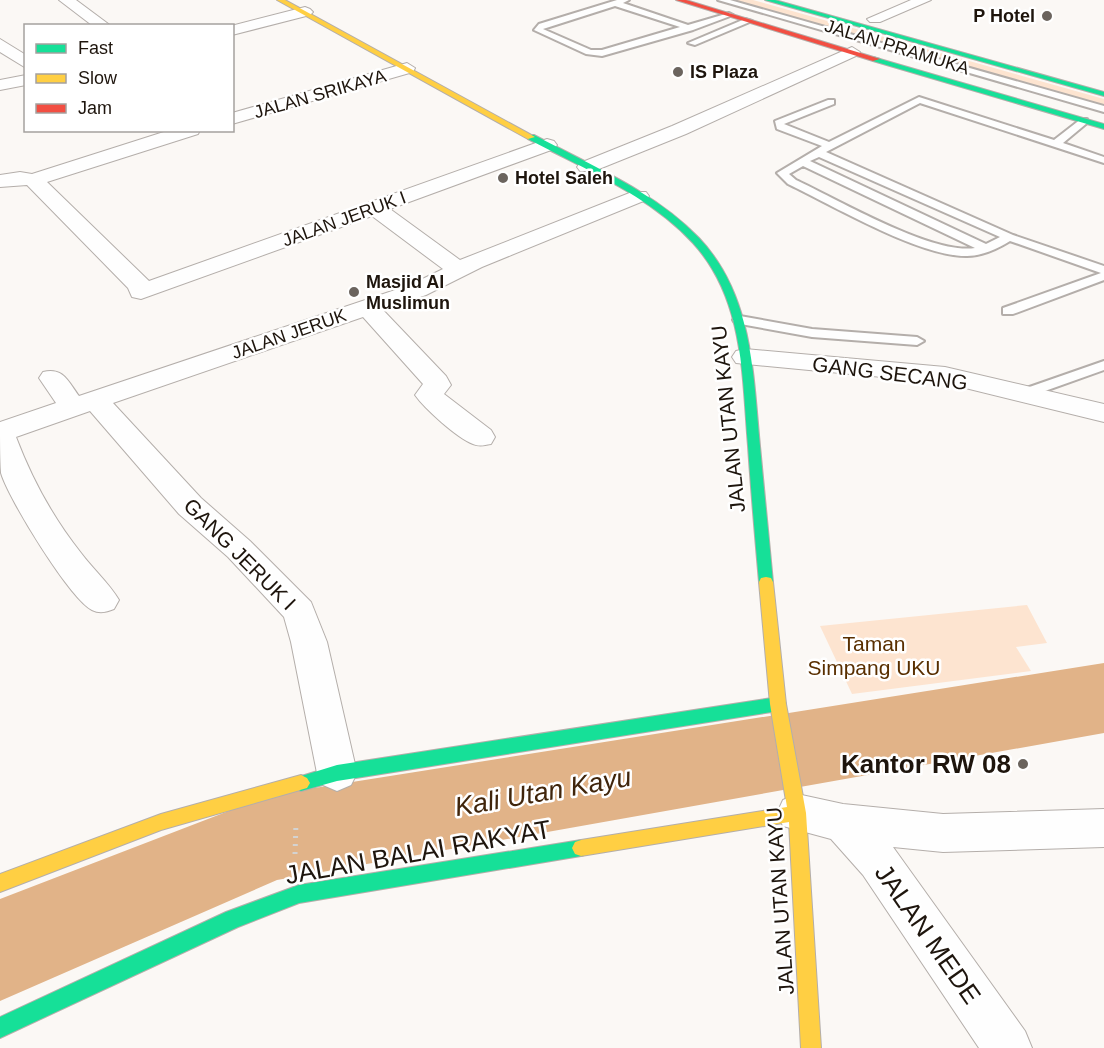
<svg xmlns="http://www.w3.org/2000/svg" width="1104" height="1048" viewBox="0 0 1104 1048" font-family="Arial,sans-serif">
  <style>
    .green { fill: #fde4d0 }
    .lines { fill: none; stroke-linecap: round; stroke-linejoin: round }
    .river { fill: #e1b388; fill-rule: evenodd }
    .lane-casing { stroke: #b4aeaa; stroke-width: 4 }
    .street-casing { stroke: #b4aeaa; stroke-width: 2 }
    .fast-casing { stroke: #b4aeaa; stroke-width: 2 }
    .slow-casing { stroke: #b4aeaa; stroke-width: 2 }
    .jam-casing { stroke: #b4aeaa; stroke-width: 2 }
    .path { stroke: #d4d3d1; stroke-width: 5; stroke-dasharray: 2 6; stroke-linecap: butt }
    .lane { fill: #fefefe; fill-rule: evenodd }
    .street { fill: #fefefe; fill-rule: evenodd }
    .fast { fill: #16e098; fill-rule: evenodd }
    .slow { fill: #ffcf43; fill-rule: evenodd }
    .jam { fill: #f24e42; fill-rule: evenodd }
    .poi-dot { fill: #6b645e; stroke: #fff; stroke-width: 2 }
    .labels { text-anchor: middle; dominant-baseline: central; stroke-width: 5; stroke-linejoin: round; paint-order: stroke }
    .far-poi-label { font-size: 18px; font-weight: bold; fill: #1e150d; stroke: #fff; text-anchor: start }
    .far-street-label { font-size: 18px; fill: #1e150d; stroke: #fff }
    .street-label { font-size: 21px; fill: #1e150d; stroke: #fff }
    .park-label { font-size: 21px; fill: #592f00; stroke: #fff }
    .near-poi-label { font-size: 26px; font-weight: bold; fill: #1e150d; stroke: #fff; text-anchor: end }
    .near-street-label { font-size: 26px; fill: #1e150d; stroke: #fff }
    .near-water-label { font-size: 27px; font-style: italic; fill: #40250b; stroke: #fff }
  </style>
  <rect width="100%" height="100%" fill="#fbf8f5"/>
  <path class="green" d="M 722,0 L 753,0 L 1104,99 L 1104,109 Z
    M 1027,605 L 1047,643 L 1016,647 L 1031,671 L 852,694 L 820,626 Z"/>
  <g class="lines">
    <path class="river" d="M 1104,663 L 1104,733 L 277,880 L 0,1001 L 0,899 L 270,795 Z"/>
    <g class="lane-casing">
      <path id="lane" d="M 617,0 L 629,0 L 623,3 L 688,25 L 729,13 L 733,15 L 693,30 L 602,56 L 586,54 L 534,30 L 539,24 ZM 615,6 L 680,27 L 602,50 L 591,50 L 543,29 Z
        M 718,0 L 730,0 L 1104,106 L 1104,112 Z
        M 745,19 L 752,21 L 695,45 L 688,43 Z
        M 919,97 L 1054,140 L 1081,119 L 1087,119 L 1087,123 L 1063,143 L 1104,157 L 1104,163 L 920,103 L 826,152 L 1013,235 L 1104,266 L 1104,280 L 1013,314 L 1003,314 L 1003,308 L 1101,273 L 1010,241 C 997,249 982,256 967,256 C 920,257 832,205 788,184 L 777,173 L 822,146 L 777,129 L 775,121 L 828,100 L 834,100 L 834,104 L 784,124 L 829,142 ZM 819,157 L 1000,237 L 986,244 L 810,161 ZM 803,166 L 975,248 C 932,255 837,199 796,180 L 789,174 Z
        M 740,316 L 812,329 L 917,337 L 924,341 L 917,345 L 812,337 L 735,323 L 733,320 Z
        M 1104,361 L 1104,370 L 1028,397 L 1018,397 L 1016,394 L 1018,391 Z"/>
    </g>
    <g class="street-casing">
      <path id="street" d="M 59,0 L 76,0 L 111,26 L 93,26 Z
        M 911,0 L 931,0 L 880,22 L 870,22 L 867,19 Z
        M 305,7 L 310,9 L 313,12 L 310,15 L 232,35 L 231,26 Z
        M 0,39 L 26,55 L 26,68 L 0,52 Z
        M 852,47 L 860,52 L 858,55 L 686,134 L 594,171 L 580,171 L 577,167 L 580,163 L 672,126 Z
        M 407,63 L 415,68 L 413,72 L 232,124 L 232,113 Z
        M 26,75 L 26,85 L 0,90 L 0,80 Z
        M 170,130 L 200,130 L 198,134 L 47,182 L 149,281 L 547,139 L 554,141 L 557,145 L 554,149 L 390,209 L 460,260 L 632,192 L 646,192 L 649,196 L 646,200 L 482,267 L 426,295 L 383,310 L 446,376 L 451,385 L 444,394 L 491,430 L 495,437 L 491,444 C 484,445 480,447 473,444 C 457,438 425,409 415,395 L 423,384 L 363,317 L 113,403 L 201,498 L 250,541 L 311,602 L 327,642 L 357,773 L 351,785 L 337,791 L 323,785 L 317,773 L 291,642 L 284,617 L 228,557 L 179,514 L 90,411 L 16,437 C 32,479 53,518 81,553 C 93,569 109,583 119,600 L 114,609 C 106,612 100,614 92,610 C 70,599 8,498 1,473 C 0,458 0,437 0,422 L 56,403 L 39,378 L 43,372 C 63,367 68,381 79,396 L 410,285 L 443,269 L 372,216 L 141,299 L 132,297 L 128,288 L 27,185 L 0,187 L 0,175 L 20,172 L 32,174 Z
        M 745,349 L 945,367 L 1104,404 L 1104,422 L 945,383 L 736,363 L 732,357 L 736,351 Z
        M 797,794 L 843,804 L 943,814 L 1104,809 L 1104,847 L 943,852 L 893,847 L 1025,1031 L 1032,1048 L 979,1048 L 863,875 L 831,839 L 783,826 L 777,813 L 783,800 Z"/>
    </g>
    <g class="fast-casing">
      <path id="fast" d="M 765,0 L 775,0 L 1104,92 L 1104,96 Z
        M 873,57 L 1104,124 L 1104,129 L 873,61 Z
        M 528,135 L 534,135 C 590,165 654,191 699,238 C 753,295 753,373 760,446 C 764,492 769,537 773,582 L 771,586 L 761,586 L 759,582 C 755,537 751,491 748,446 C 742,375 744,299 693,243 C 649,195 584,169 528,139 Z
        M 778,697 L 784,699 L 786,704 L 784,709 L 778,711 L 337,781 L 301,791 L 295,788 L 292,783 L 295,778 L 337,765 Z
        M 581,840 L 587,842 L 590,848 L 587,854 L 581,856 L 299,903 L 238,927 L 0,1038 L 0,1017 L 226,912 L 299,885 Z"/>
    </g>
    <g class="slow-casing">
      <path id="slow" d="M 277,0 L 285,0 L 535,137 L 528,139 Z
        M 766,577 L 771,578 L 773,582 L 786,704 L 806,813 L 821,1048 L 801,1048 L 789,822 L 581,856 L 575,854 L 572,848 L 575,842 L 581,840 L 787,807 L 770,704 L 759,582 L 761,578 Z
        M 301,775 L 307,778 L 310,783 L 307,788 L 161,830 L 0,892 L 0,874 L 161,814 Z"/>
    </g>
    <g class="jam-casing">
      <path id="jam" d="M 676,0 L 686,0 L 880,59 L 873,61 Z"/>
    </g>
    <path class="path" d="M 295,854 L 296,823"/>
    <use href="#lane" class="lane"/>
    <use href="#street" class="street"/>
    <use href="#fast" class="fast"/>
    <use href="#slow" class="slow"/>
    <use href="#jam" class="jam"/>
  </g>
  <g class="poi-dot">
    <circle cx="1047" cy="16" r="6"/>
    <circle cx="678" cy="72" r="6"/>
    <circle cx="503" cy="178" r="6"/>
    <circle cx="354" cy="292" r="6"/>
    <circle cx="1023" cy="764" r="6"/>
  </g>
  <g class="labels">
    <g class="far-poi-label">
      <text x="1035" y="16" text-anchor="end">P Hotel</text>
      <text x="690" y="72">IS Plaza</text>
      <text x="515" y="178">Hotel Saleh</text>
      <text x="366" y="282">Masjid Al<tspan x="366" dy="21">Muslimun</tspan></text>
    </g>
    <g class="far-street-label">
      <text transform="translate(897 47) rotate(17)">JALAN PRAMUKA</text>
      <text transform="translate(320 94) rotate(-16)">JALAN SRIKAYA</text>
      <text transform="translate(344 219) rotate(-20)">JALAN JERUK I</text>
      <text transform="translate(289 334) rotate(-19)">JALAN JERUK</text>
    </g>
    <g class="street-label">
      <text transform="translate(890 373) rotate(7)">GANG SECANG</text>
      <text transform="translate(728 419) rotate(-96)">JALAN UTAN KAYU</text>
      <text transform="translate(240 554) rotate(45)">GANG JERUK I</text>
      <text transform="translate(780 901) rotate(-94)">JALAN UTAN KAYU</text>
    </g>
    <g class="park-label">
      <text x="874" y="643">Taman<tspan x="874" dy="24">Simpang UKU</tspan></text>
    </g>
    <g class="near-poi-label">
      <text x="1011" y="764">Kantor RW 08</text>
    </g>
    <g class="near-street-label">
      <text transform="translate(418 852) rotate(-10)">JALAN BALAI RAKYAT</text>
      <text transform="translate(928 934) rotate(55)">JALAN MEDE</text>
    </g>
    <g class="near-water-label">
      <text transform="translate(543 792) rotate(-10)">Kali Utan Kayu</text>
    </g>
  </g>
  <rect x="24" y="24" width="210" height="108" fill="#ffffff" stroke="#a5a19e" stroke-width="1.5"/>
  <rect x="36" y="44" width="30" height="9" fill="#16e098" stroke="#a5a19e" stroke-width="1.5"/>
  <text x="78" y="54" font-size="18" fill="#1e150d">Fast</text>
  <rect x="36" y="74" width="30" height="9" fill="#ffcf43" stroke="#a5a19e" stroke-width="1.5"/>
  <text x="78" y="84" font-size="18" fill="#1e150d">Slow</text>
  <rect x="36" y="104" width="30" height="9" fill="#f24e42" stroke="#a5a19e" stroke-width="1.5"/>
  <text x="78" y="114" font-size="18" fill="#1e150d">Jam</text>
</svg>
